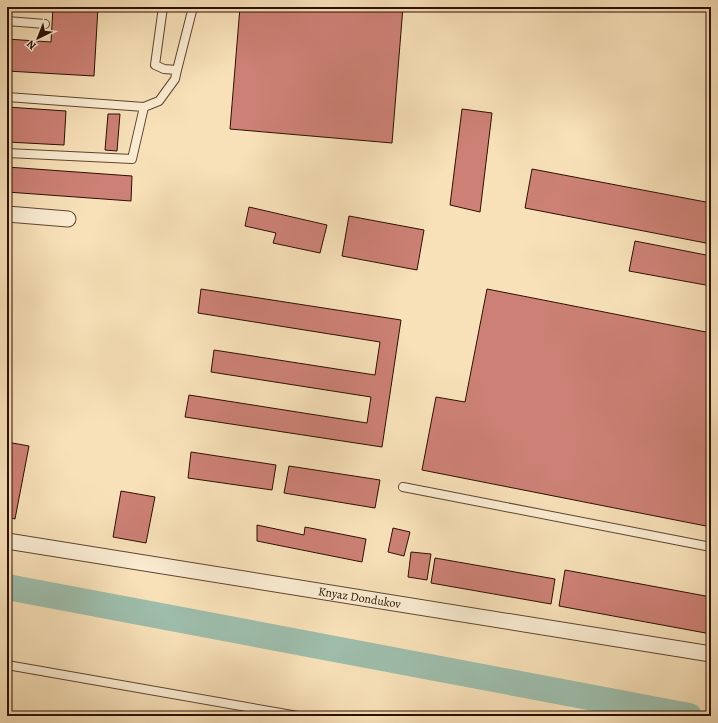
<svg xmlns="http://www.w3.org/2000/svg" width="718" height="723" viewBox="0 0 718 723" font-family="Alegreya,serif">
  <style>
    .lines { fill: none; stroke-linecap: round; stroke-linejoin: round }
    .river { stroke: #9ebeac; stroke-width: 26 }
    .building { fill: #cd8176; stroke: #2d0f02 }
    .service-casing { stroke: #604430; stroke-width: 10 }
    .minor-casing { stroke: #604430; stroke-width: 17 }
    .service { stroke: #faecd2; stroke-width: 8 }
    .minor { stroke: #faecd2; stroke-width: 15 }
    .labels { text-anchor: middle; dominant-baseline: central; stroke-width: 3; stroke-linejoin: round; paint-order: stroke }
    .street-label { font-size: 12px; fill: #2d0f02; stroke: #faecd2 }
  </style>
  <rect width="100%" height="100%" fill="#f8e1b9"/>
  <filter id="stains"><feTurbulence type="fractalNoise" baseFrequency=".005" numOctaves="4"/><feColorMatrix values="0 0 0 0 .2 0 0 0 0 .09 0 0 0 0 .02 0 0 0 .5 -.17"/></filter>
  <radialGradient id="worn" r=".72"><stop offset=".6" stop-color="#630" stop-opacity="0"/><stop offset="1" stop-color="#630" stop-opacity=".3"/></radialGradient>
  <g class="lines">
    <path class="river" d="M 7,587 L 689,716"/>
  </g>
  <path class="building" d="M 53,7 L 98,7 L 94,76 L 7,71 L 7,39 L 51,42 Z
    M 240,7 L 403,7 L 392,143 L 230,129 Z
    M 7,107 L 66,111 L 64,145 L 7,142 Z
    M 462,109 L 492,113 L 480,212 L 450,205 Z
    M 108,114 L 120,114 L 117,151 L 105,150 Z
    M 7,167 L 132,176 L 131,201 L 7,192 Z
    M 532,169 L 711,203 L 711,244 L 525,208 Z
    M 249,207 L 327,225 L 320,253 L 273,243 L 276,233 L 245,226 Z
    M 349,216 L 424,230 L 417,270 L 342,256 Z
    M 635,241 L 711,256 L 711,286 L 629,271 Z
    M 201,289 L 401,320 L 382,447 L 185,417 L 189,395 L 367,423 L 371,397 L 211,372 L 214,350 L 375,375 L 380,342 L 198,313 Z
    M 487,289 L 711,333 L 711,527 L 422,470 L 436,397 L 465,402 Z
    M 7,442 L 29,446 L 15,519 L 7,517 Z
    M 191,452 L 276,465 L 272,490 L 188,478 Z
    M 289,466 L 380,480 L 375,508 L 284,493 Z
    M 121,491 L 155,497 L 146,543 L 113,537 Z
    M 257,525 L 304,535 L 305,527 L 366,539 L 362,562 L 257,541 Z
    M 393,528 L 410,532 L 404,556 L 388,552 Z
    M 411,552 L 431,554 L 427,580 L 408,577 Z
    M 435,558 L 555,579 L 551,604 L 431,583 Z
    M 565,570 L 711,597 L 711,634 L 559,606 Z"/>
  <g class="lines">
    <g class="service-casing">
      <path id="service" d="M 163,7 L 155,65 L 164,69 L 177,70 L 193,7
        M 7,21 L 45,24
        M 7,97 L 144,107 L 132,159 L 7,153
        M 144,107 L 159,101 L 175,79 L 177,70
        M 403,487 L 711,547
        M 7,665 L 298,716"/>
    </g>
    <g class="minor-casing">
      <g id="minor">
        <path d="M 7,214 L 68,219"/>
        <path id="s1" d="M 7,541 L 711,654"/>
      </g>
    </g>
    <use href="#service" class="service"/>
    <use href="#minor" class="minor"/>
  </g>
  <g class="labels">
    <g class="street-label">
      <text stroke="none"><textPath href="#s1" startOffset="357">Knyaz Dondukov</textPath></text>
    </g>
  </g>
  <rect width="718" height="723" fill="none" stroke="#f8e1b9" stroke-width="24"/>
  <rect x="8" y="8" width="702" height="707" fill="none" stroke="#2d0f02" stroke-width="2"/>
  <rect x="12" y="12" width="694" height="699" fill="none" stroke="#2d0f02"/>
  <g transform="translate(38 38) rotate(223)" stroke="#faecd2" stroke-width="3" paint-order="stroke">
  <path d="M0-3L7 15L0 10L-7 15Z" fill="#2d0f02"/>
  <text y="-6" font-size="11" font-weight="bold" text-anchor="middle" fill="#2d0f02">N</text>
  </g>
  <rect width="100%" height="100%" filter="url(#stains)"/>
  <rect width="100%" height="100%" fill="url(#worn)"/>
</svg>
